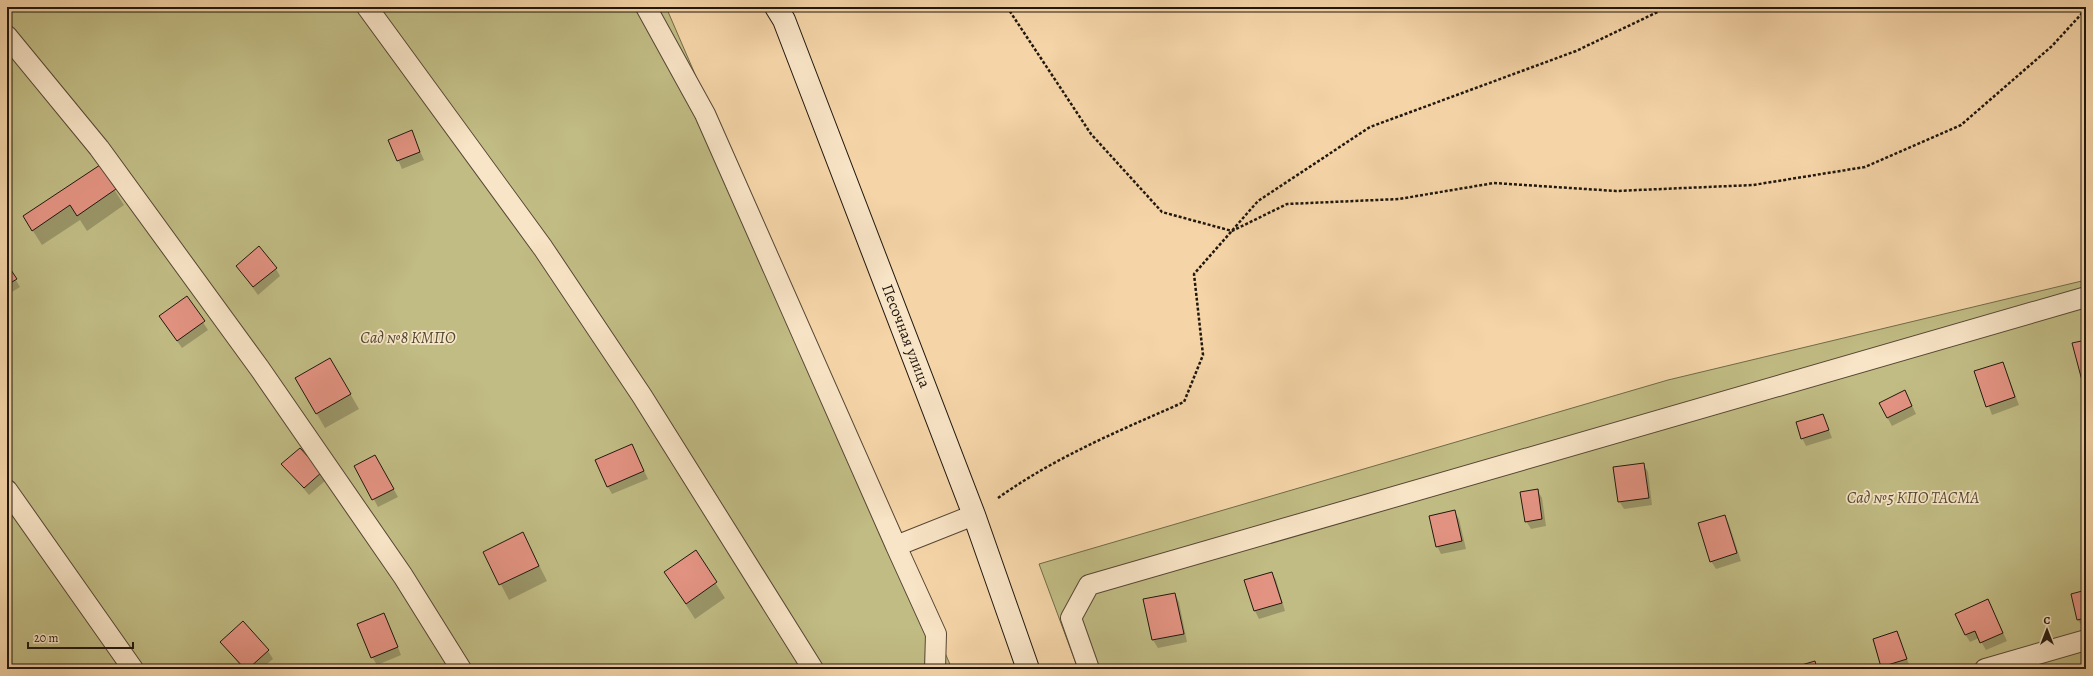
<svg xmlns="http://www.w3.org/2000/svg" width="2093" height="676" viewBox="0 0 2093 676" font-family="Alegreya,serif">
  <style>
    .green { fill: #c1bc84; stroke: #706a48 }
    .shadow { fill: #0003 }
    .building { fill: #e39382; stroke: #20170d }
    .lines { fill: none; stroke-linecap: round; stroke-linejoin: round }
    .lane-casing { stroke: #554634; stroke-width: 22 }
    .secondary-casing { stroke: #20170d; stroke-width: 24 }
    .path { stroke: #20170d; stroke-width: 2.5; stroke-dasharray: 3 2; stroke-linecap: butt }
    .lane { stroke: #f8e4c6; stroke-width: 20 }
    .secondary { stroke: #f8e4c6; stroke-width: 22 }
    .labels { text-anchor: middle; dominant-baseline: central; stroke-width: 3.5; stroke-linejoin: round; paint-order: stroke }
    .street-label { font-size: 16px; fill: #20170d; stroke: #f8e4c6 }
    .park-label { font-size: 16px; font-style: italic; fill: #504931; stroke: #f8e4c6 }
  </style>
  <rect width="100%" height="100%" fill="#f5d5a8"/>
  <filter id="stains"><feTurbulence type="fractalNoise" baseFrequency=".005" numOctaves="4"/><feColorMatrix values="0 0 0 0 .2 0 0 0 0 .09 0 0 0 0 .02 0 0 0 .5 -.17"/></filter>
  <radialGradient id="worn" r=".72"><stop offset=".6" stop-color="#630" stop-opacity="0"/><stop offset="1" stop-color="#630" stop-opacity=".3"/></radialGradient>
  <path class="green" d="M 7,7 L 666,7 L 952,669 L 7,669 Z
    M 2086,280 L 2086,669 L 1078,669 L 1039,564 L 1668,380 Z"/>
  <path class="shadow" d="M 411,131 L 424,160 L 402,169 L 390,141 Z
    M 100,167 L 124,205 L 87,231 L 80,220 L 42,245 L 24,217 Z
    M 7,266 L 20,287 L 7,295 Z
    M 237,266 L 276,269 L 280,276 L 258,295 Z
    M 187,298 L 208,330 L 182,348 L 165,324 Z
    M 330,359 L 359,409 L 325,428 L 296,378 Z
    M 2003,363 L 2019,405 L 1992,415 L 1976,372 Z
    M 1909,399 L 1916,414 L 1892,426 L 1880,404 Z
    M 1823,415 L 1832,438 L 1806,446 L 1802,438 Z
    M 632,445 L 648,479 L 612,494 L 608,487 Z
    M 375,456 L 398,497 L 378,507 L 356,466 Z
    M 283,464 L 321,473 L 325,481 L 309,495 Z
    M 1643,464 L 1648,472 L 1652,505 L 1624,509 L 1619,501 Z
    M 1537,490 L 1542,498 L 1546,526 L 1531,529 L 1526,521 Z
    M 1454,511 L 1459,519 L 1466,549 L 1441,554 L 1437,546 Z
    M 1725,516 L 1729,524 L 1741,561 L 1716,569 L 1711,561 Z
    M 523,533 L 547,581 L 509,600 L 484,552 Z
    M 695,551 L 725,598 L 695,619 L 665,572 Z
    M 1272,573 L 1276,580 L 1285,611 L 1259,619 L 1255,611 L 1246,580 Z
    M 2086,591 L 2086,627 L 2083,628 L 2078,620 L 2072,595 Z
    M 1175,594 L 1179,602 L 1187,642 L 1158,648 L 1153,640 L 1145,600 Z
    M 1988,600 L 2007,641 L 1986,650 L 1979,638 L 1970,642 L 1965,634 Z
    M 388,622 L 401,655 L 377,665 L 372,657 Z
    M 243,623 L 268,651 L 273,659 L 261,669 L 243,669 L 221,642 Z
    M 1897,633 L 1910,667 L 1904,669 L 1884,669 L 1874,640 Z"/>
  <path class="building" d="M 412,130 L 420,152 L 397,161 L 388,140 Z
    M 100,165 L 116,189 L 77,216 L 70,205 L 32,231 L 23,216 Z
    M 259,246 L 277,268 L 253,287 L 236,266 Z
    M 7,264 L 17,279 L 7,285 Z
    M 187,296 L 205,321 L 177,341 L 159,316 Z
    M 2086,340 L 2086,388 L 2084,388 L 2072,343 Z
    M 330,358 L 351,394 L 316,414 L 295,378 Z
    M 2003,362 L 2015,397 L 1986,407 L 1974,371 Z
    M 1905,390 L 1912,406 L 1887,418 L 1879,403 Z
    M 1823,414 L 1829,430 L 1801,439 L 1796,422 Z
    M 632,444 L 644,471 L 607,487 L 595,460 Z
    M 300,448 L 322,472 L 304,488 L 281,464 Z
    M 375,455 L 394,489 L 372,500 L 354,466 Z
    M 1644,463 L 1649,498 L 1618,502 L 1613,467 Z
    M 1538,489 L 1542,519 L 1525,522 L 1520,492 Z
    M 1455,510 L 1462,541 L 1436,547 L 1429,516 Z
    M 1725,515 L 1737,553 L 1710,562 L 1698,523 Z
    M 523,532 L 539,566 L 499,585 L 483,552 Z
    M 696,550 L 717,582 L 686,604 L 664,572 Z
    M 1272,572 L 1282,603 L 1254,611 L 1244,580 Z
    M 2086,590 L 2086,618 L 2077,620 L 2071,594 Z
    M 1175,593 L 1184,634 L 1152,640 L 1143,599 Z
    M 1988,599 L 2003,633 L 1980,643 L 1975,631 L 1965,635 L 1955,614 Z
    M 384,613 L 398,647 L 371,658 L 357,624 Z
    M 243,621 L 269,650 L 248,669 L 245,669 L 220,642 Z
    M 1897,631 L 1907,659 L 1881,667 L 1873,639 Z
    M 1815,661 L 1817,669 L 1788,669 Z"/>
  <g class="lines">
    <g class="lane-casing">
      <path id="lane" d="M 367,7 L 543,248 L 642,396 L 813,669
        M 646,7 L 705,114 L 896,546
        M 7,36 L 99,148 L 260,369 L 403,576 L 461,669
        M 7,490 L 133,669
        M 935,669 L 936,634 L 896,546 L 974,515
        M 1089,669 L 1071,618 L 1089,585 L 2086,297
        M 1985,669 L 2086,640"/>
    </g>
    <g class="secondary-casing">
      <path id="secondary" d="M 776,7 L 784,20 L 974,515 L 1028,669"/>
    </g>
    <path class="path" d="M 1007,7 L 1091,134 L 1162,212 L 1232,231 L 1287,204 L 1399,199 L 1494,183 L 1616,191 L 1753,185 L 1865,167 L 1961,125 L 2052,46 L 2086,9
      M 998,498 C 1057,456 1119,431 1184,402 L 1203,355 L 1194,274 L 1258,201 L 1370,127 L 1576,51 L 1668,7"/>
    <use href="#lane" class="lane"/>
    <use href="#secondary" class="secondary"/>
  </g>
  <g class="labels">
    <g class="street-label">
      <text transform="translate(906 336) rotate(69)">Песочная улица</text>
    </g>
    <g class="park-label">
      <text x="408" y="338">Сад №8 КМПО</text>
      <text x="1913" y="498">Сад №5 КПО ТАСМА</text>
    </g>
  </g>
  <rect width="2093" height="676" fill="none" stroke="#f5d5a8" stroke-width="24"/>
  <rect x="8" y="8" width="2077" height="660" fill="none" stroke="#20170d" stroke-width="2"/>
  <rect x="12" y="12" width="2069" height="652" fill="none" stroke="#20170d"/>
  <g transform="translate(2047 630)" stroke="#f8e4c6" stroke-width="3" paint-order="stroke">
  <path d="M0-3L7 15L0 10L-7 15Z" fill="#20170d"/>
  <text y="-6" font-size="11" font-weight="bold" text-anchor="middle" fill="#20170d">С</text>
  </g>
  <path d="M28 642v6h105v-6" fill="none" stroke="#20170d" stroke-width="2"/>
  <text x="34" y="642" font-size="12" fill="#20170d" stroke="#f8e4c6" stroke-width="3" paint-order="stroke">20 m</text>
  <rect width="100%" height="100%" filter="url(#stains)"/>
  <rect width="100%" height="100%" fill="url(#worn)"/>
</svg>
